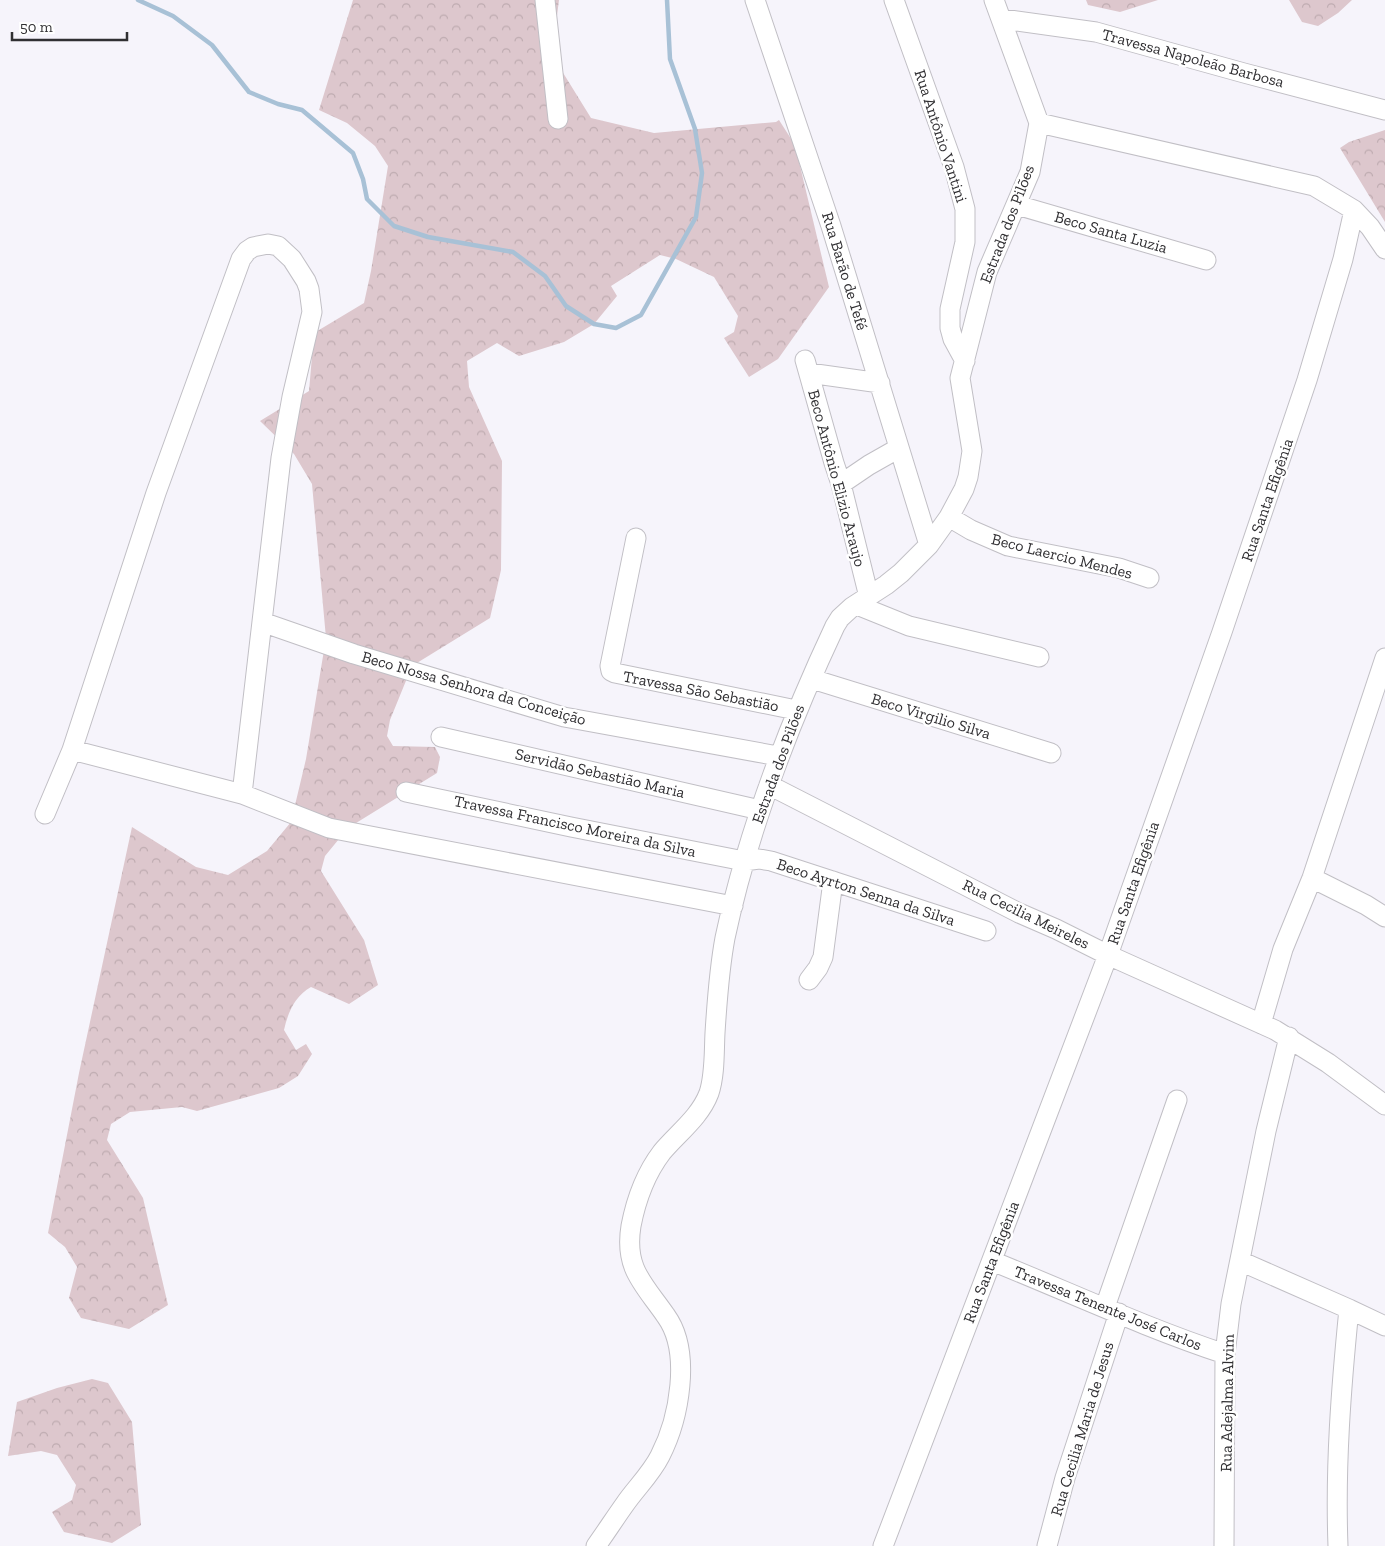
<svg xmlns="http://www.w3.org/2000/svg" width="1385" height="1546" viewBox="0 0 1385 1546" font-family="'Zilla Slab',serif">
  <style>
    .forest { fill: url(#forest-crowns) }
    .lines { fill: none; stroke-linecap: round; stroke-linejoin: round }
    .stream { stroke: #a8c1d6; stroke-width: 4.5 }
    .minor-casing { stroke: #c1bfc5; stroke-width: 21 }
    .minor { stroke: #fff; stroke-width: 19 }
    .labels { text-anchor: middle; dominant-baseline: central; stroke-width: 5; stroke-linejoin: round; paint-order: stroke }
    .street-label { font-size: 16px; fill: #302f32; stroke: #fff }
  </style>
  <defs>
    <pattern id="forest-crowns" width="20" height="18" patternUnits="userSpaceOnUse" patternTransform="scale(1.25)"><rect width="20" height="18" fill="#ddc7cd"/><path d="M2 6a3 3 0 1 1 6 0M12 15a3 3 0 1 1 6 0" fill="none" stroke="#beabb0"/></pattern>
  </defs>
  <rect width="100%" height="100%" fill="#f6f4fb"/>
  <path class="forest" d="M 353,0 L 559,0 L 552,55 L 591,118 L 654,133 L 776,122 L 779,120 L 795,145 L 829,287 L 778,359 L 749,377 L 724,338 L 734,332 L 738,316 L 714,277 L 676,259 L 660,255 L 611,286 L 617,296 L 594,324 L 564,342 L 519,356 L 497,343 L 467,361 L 469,387 L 502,461 L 501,570 L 490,618 L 412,666 L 390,720 L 387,736 L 393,746 L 435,747 L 440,757 L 437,773 L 348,828 L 325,856 L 321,871 L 364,940 L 378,985 L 349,1004 L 311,987 C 295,996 288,1012 284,1030 L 296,1050 L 306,1044 L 312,1054 L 298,1076 L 279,1088 L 197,1111 L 182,1107 L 130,1112 L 111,1124 L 107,1140 L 143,1198 L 168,1305 L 129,1329 L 81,1318 L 69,1298 L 77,1267 L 65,1247 L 48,1233 L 79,1073 L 132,827 L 196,867 L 228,875 L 267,851 L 291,822 L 306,759 L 326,638 L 312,484 L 294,454 L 260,421 L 309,391 L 314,333 L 364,303 L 371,271 L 388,166 L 375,146 L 347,123 L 319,110 Z
    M 1086,0 L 1158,0 L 1120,12 L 1088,5 Z
    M 1289,0 L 1352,0 L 1338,13 L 1318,26 L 1302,22 Z
    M 1385,130 L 1385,222 L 1340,148 L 1349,142 Z
    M 92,1379 L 108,1383 L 132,1422 L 141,1525 L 112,1543 L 64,1532 L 52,1512 L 72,1500 L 76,1485 L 57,1455 L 41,1451 L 8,1456 L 17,1402 L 57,1388 Z"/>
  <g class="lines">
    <path class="stream" d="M 138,0 L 173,16 L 212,45 L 249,92 L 278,104 L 302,110 L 353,153 L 363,179 L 367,199 L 394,226 L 428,237 L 513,252 L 545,276 L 566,306 L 594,324 L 616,328 L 641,315 L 696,217 L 702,173 L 695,129 L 670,59 L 667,0"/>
    <g class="minor-casing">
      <path id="minor" d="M 545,0 L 558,119
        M 755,0 L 831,226 L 929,545
        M 894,0 L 954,167 L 965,209 L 965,242 L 950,309 L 950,328 L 953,339 L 965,361
        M 1002,19 L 1096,32 L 1244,73 L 1385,110
        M 1039,123 L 1314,186 L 1354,210 L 1370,227 L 1385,249
        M 1017,205 L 1206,260
        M 805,360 L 834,463 L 841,484 L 869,597
        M 809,373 L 880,383
        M 841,484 L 869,465 L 899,448
        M 949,517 L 971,530 L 1008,546 L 1119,568 L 1149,578
        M 636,538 L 610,666 L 611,671 L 615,673 L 796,710
        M 857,605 L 909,626 L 1039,657
        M 262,622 L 354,654 L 564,717 L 778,756
        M 812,679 L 1051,753
        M 441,737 L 760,810
        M 72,750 L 242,794 L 329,828 L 733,906
        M 769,785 L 1019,913 L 1056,929 L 1108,955 L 1275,1030 L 1328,1063 L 1385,1105
        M 406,792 L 571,827 L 744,861 L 759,859 L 771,861 L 986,931
        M 45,814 L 72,750 L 156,493 L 241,259 L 247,251 L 253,247 L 268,244 L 278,246 L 292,259 L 306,281 L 309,289 L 312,312 L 292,397 L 281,458 L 242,794
        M 1312,878 L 1366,905 L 1385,917
        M 809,980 L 818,968 L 823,957 L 833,881
        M 1261,1024 L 1283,949 L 1312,878 L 1385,658
        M 992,1261 C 1069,1292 1146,1328 1225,1354
        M 1240,1261 L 1349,1309 L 1385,1326
        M 1105,1307 L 1177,1100
        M 596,1546 C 606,1532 615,1518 625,1504 C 636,1488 651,1474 660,1456 C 679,1419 692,1352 666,1316 C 644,1284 624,1269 631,1226 C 636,1200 646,1173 662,1152 C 678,1133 700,1117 709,1093 C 715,1075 714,1052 715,1033 C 717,1001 719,970 725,938 C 748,830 788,726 835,626 L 840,618 L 852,607 L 886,585 L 901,573 L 929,545 L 949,517 L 964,489 L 968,477 L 972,451 L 960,378 L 987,272 L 1030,172 L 1039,123 L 994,0
        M 883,1546 L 1108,955 L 1222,632 L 1307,380 L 1343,259 L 1354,210
        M 1047,1546 L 1065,1478 L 1119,1313
        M 1224,1546 L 1225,1354 L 1231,1304 L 1266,1131 L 1289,1037
        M 1338,1546 C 1335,1467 1341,1388 1349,1309"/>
    </g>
    <use href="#minor" class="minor"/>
  </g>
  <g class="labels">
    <g class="street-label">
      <text transform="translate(1193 58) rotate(15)">Travessa Napoleão Barbosa</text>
      <text transform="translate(941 136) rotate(72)">Rua Antônio Vantini</text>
      <text transform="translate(1007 224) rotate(-69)">Estrada dos Pilões</text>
      <text transform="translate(1111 232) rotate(16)">Beco Santa Luzia</text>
      <text transform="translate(845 271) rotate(73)">Rua Barão de Tefé</text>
      <text transform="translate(837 478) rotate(75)">Beco Antônio Elizio Araujo</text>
      <text transform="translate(1267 500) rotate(-71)">Rua Santa Efigênia</text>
      <text transform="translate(1062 556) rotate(14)">Beco Laercio Mendes</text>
      <text transform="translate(474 688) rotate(16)">Beco Nossa Senhora da Conceição</text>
      <text transform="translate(701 691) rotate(11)">Travessa São Sebastião</text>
      <text transform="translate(931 716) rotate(17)">Beco Virgilio Silva</text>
      <text transform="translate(778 764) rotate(-70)">Estrada dos Pilões</text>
      <text transform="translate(600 773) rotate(13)">Servidão Sebastião Maria</text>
      <text transform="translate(575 826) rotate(12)">Travessa Francisco Moreira da Silva</text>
      <text transform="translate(1133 883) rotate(-71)">Rua Santa Efigênia</text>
      <text transform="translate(866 892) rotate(18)">Beco Ayrton Senna da Silva</text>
      <text transform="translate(1026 914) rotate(26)">Rua Cecilia Meireles</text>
      <text transform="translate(991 1262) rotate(-69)">Rua Santa Efigênia</text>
      <text transform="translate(1108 1308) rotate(22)">Travessa Tenente José Carlos</text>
      <text transform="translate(1227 1403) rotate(-89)">Rua Adejalma Alvim</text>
      <text transform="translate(1082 1429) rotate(-73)">Rua Cecilia Maria de Jesus</text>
    </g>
  </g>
  <path d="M12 32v8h115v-8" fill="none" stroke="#302f32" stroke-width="2.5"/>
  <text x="20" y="32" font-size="15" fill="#302f32" stroke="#ffffff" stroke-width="4" paint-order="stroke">50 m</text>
</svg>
